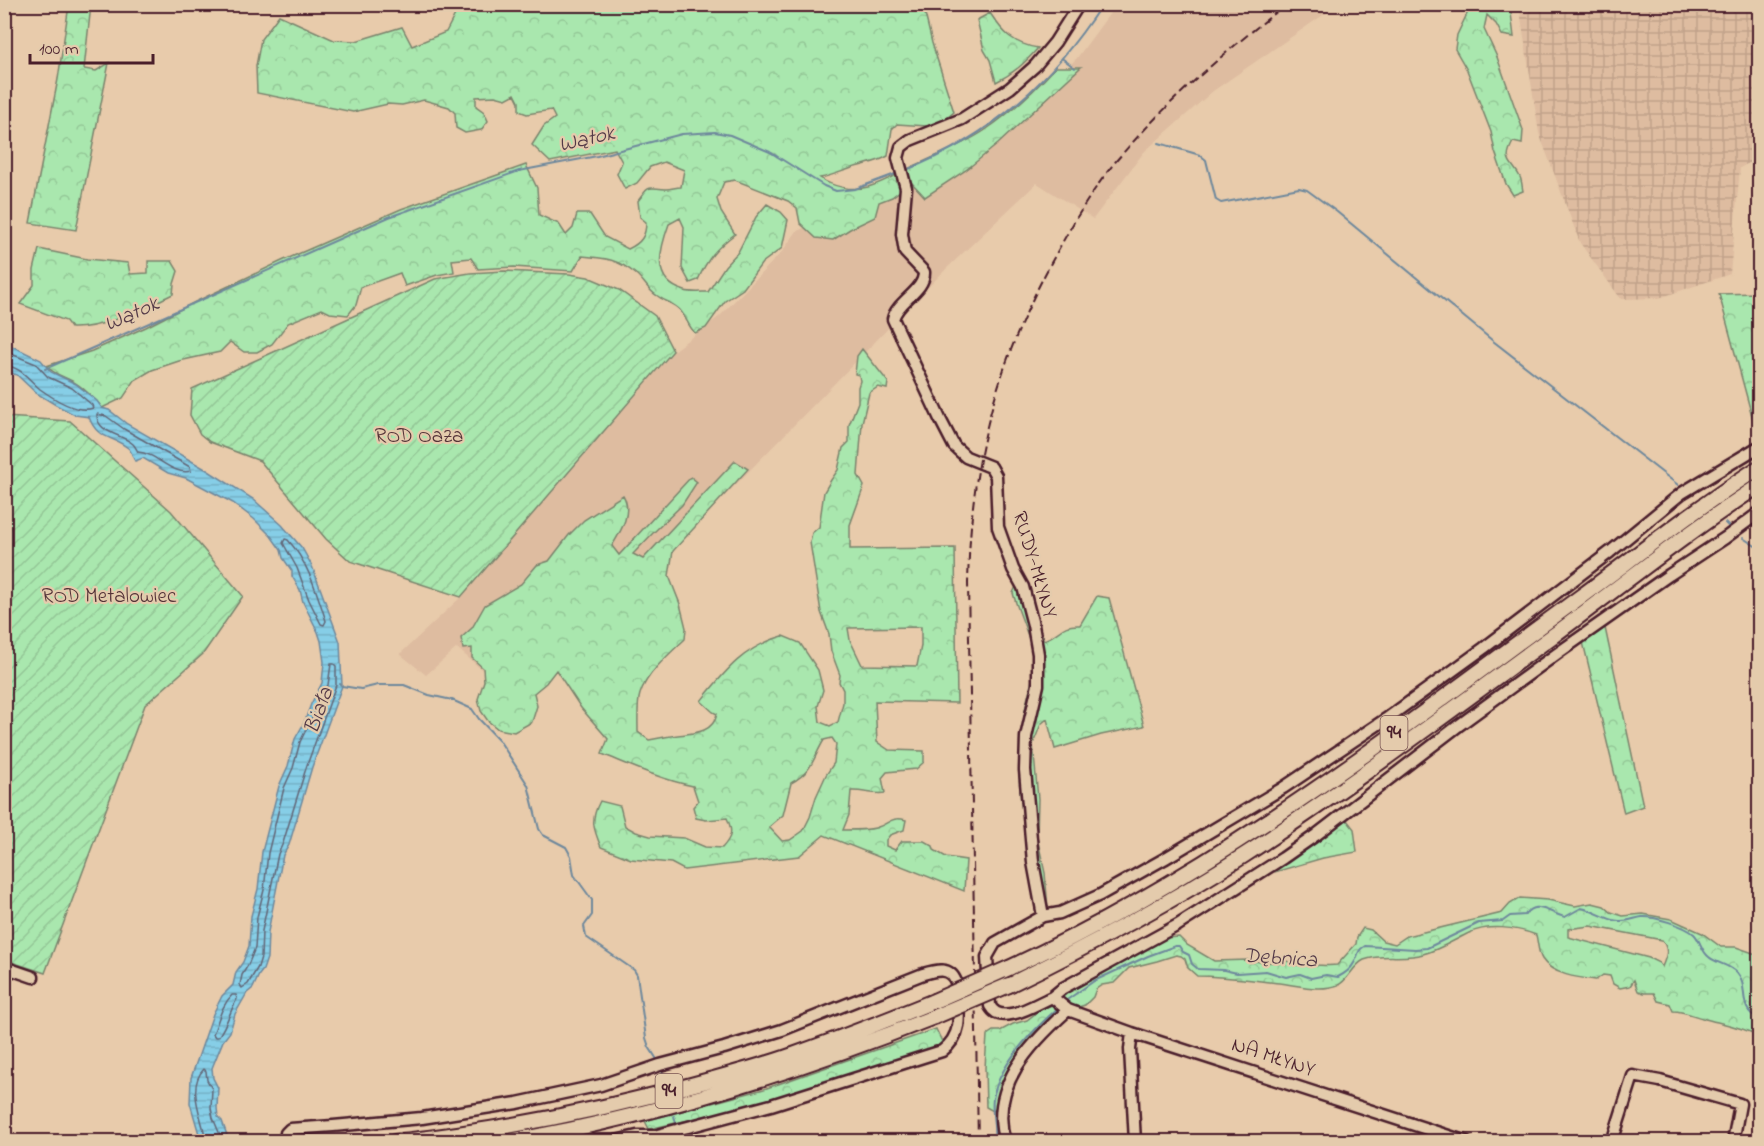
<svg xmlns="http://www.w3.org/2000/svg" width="1764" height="1146" viewBox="0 0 1764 1146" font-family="'Indie Flower',sans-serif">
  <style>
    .built { fill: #debca0 }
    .industrial { fill: url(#industrial-grid) }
    .forest { fill: url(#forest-crowns); stroke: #7a836c; stroke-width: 1.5; fill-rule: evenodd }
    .garden { fill: url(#garden-furrows); stroke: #7a836c; stroke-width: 1.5 }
    .water { fill: url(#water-rules); stroke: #6e889c; stroke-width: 1.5 }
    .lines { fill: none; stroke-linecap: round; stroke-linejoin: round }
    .shore { stroke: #626576; stroke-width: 1.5 }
    .stream { stroke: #6e889c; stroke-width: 2 }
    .minor-casing { stroke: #4a1f2b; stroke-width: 15 }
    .major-casing { stroke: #4a1f2b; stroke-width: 18 }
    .minor { stroke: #e4cbac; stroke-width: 10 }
    .major { stroke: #e4cbac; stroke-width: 14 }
    .rail { stroke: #4a1f2b; stroke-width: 2; stroke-dasharray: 9 4.5; stroke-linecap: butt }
    .major-bridge-casing { stroke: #4a1f2b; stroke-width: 18; stroke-linecap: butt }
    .major-bridge { stroke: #e4cbac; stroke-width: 14 }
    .labels { text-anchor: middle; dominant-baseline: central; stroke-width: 4.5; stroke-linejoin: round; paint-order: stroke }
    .shield { fill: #e4cbac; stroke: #785352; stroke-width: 1.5 }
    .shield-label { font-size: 20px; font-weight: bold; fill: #4a1f2b }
    .park-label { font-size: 21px; fill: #543338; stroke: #e4cbac }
    .street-label { font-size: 21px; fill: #4a1f2b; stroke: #e4cbac }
    .water-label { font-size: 22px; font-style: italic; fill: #533947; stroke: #e4cbac }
  </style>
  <defs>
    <pattern id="industrial-grid" width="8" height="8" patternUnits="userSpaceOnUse" patternTransform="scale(1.5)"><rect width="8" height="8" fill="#debca0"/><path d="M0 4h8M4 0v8" fill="none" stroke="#c0a18a"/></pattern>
    <pattern id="forest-crowns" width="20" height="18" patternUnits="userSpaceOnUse" patternTransform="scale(1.5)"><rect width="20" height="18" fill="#a9e7ae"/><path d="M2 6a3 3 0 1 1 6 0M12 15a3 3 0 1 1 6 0" fill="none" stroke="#93c696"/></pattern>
    <pattern id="garden-furrows" width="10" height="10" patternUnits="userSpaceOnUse" patternTransform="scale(1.5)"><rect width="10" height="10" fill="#a9e7ae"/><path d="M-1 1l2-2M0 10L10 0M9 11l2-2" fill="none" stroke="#93c696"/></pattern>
    <pattern id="water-rules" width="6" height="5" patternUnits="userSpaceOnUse" patternTransform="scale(1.5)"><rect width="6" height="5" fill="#86cee7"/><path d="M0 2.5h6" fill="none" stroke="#75b0c6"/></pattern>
  </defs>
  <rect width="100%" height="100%" fill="#e8cbab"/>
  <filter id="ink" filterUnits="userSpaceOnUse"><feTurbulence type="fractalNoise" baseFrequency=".0167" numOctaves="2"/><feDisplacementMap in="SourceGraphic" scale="12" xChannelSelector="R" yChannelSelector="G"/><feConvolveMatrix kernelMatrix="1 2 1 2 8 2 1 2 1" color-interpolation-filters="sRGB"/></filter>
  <g filter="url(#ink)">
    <path class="built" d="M 1116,5 L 1336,5 L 1326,13 L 1213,91 L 1144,152 L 1093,219 L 1037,183 L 946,269 L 557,668 L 523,706 L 457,648 L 426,675 L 400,654 L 461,597 L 673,351 L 720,316 L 781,253 L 797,231 L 825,219 L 857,211 L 913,185 L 997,139 L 1077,58 Z"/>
    <path class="industrial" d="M 1519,5 L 1759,5 L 1759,157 L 1740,168 L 1730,274 L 1659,298 L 1621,299 L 1580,243 L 1539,133 Z"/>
    <path class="forest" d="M 69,5 L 91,5 L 84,69 L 96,71 L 109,63 L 76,230 L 30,223 L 58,79 Z
      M 460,5 L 923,5 L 932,43 L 954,112 L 942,122 L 927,126 L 897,124 L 892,129 L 888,156 C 876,163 864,164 852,168 C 840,172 831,176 820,178 C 833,187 851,191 868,187 C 883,183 899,173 914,166 C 937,155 963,145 984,131 C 1009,114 1036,89 1056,67 L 1081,67 L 998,144 L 966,170 L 925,197 L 911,182 L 892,197 L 879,202 L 875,217 L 850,229 L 833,240 L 816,238 L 800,223 L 797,208 L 788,201 L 735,180 L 724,182 L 717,199 L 721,212 L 735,234 C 717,247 707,259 698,280 L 690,283 L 682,268 L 684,227 L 680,218 L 669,224 C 660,249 650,281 685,291 C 691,293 701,292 708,292 L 725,266 L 738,252 L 756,217 L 767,204 L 781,212 L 788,220 L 782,248 L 762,263 L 743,289 L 725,301 L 706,328 L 695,333 C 688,326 686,317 680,310 C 673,303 664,301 656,295 C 648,290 644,281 637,275 C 618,259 606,258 582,256 L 573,271 L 514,267 L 478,269 L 471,258 L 452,260 L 454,272 L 437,275 L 405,286 L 400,273 L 361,287 L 356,305 L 348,315 L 330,313 L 322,309 L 288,323 L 272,344 L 257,352 L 244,352 L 230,342 L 220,352 L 179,361 L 152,370 L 135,380 L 123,398 L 102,408 C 97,400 80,385 72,381 C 62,376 54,374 46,366 L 92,351 L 146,327 L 195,302 L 282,261 L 401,209 L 526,165 L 537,188 L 539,215 L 559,224 L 566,235 L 573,228 L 577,214 L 590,214 L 605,237 L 628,249 C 641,243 646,236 646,222 L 640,217 L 638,201 C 650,184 647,188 666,189 C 671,189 676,187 681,187 L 684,170 L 664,162 L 650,167 L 637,183 L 625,189 L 617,174 L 622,162 L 615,149 L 550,162 L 532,145 L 544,126 L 555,118 L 551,110 L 527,114 L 519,111 L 519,102 L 515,94 L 506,99 L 495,96 L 476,97 L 476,106 L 484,112 L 488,121 L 481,130 L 465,133 L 456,128 L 455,113 L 449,107 L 424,100 L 402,105 L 388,104 L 353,112 L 257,93 L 256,66 L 261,39 L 279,15 L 334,40 L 356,41 L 402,27 L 412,46 L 446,32 Z
      M 1464,5 L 1510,5 L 1514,37 L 1502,35 L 1496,24 L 1487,15 L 1484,29 L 1497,57 L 1523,130 L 1522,144 L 1513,142 C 1502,162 1512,161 1520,177 C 1522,181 1522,187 1523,191 L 1513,195 L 1506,184 L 1495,152 L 1491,132 L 1467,70 L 1455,49 L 1457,35 L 1467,14 Z
      M 990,13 C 1003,33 1013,44 1038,48 C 1025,63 1014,73 996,82 L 990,60 L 984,50 L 977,20 Z
      M 39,249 L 87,259 L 128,263 L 130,274 L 148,273 L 148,261 L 172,261 L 178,271 L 174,284 L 173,294 C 143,308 105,329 71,328 L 66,321 L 20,304 L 34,285 L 34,270 Z
      M 1759,293 L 1760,441 L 1759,442 L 1719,294 Z
      M 862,349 L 888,382 L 887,389 L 878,387 L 869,393 L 862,423 L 858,475 L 864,486 L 850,525 L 850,549 L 955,548 L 957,703 L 875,701 L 877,742 L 889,750 L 924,751 L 924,762 L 916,769 L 887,772 L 882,778 L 885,793 C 873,795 862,790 851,791 L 849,815 L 843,830 C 850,830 873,830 878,827 C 890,823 891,816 906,820 L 904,830 L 890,835 L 886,840 L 886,846 L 895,850 L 902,841 L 924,841 L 933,846 L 934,850 L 946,857 L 966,860 L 964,891 L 824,835 L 799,856 L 684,870 L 671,863 L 631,859 L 601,847 C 593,828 590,820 600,801 L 620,806 L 625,826 L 636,832 L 650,836 L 684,838 L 705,847 L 722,848 C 732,837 733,831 727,818 L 706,820 L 696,818 L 693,807 L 698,801 L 693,786 C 660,779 632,766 602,754 L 608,739 L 581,708 L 556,670 L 546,683 L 534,693 L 537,706 L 532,722 L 514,732 L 498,729 L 488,721 L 481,711 L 478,699 L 484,681 L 483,668 L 472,658 L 472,648 L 463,649 L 461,638 L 472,628 L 485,605 L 521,584 L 537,565 L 549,561 L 569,535 L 584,520 L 623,495 C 633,512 621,531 612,546 L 619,555 L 691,477 L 697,482 L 682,505 L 653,533 L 633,554 L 643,559 L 735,461 L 748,469 L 673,551 L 669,576 L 680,604 L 686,628 L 685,639 C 670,653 646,674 640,694 C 637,703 638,721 638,732 L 649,740 C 659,738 669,736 678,735 C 694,733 713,733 717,714 L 713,712 L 701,701 C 726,670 744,647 783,636 L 800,643 L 818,670 L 823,690 L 818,706 L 820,722 L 830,726 L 838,722 L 843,703 L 843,690 L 839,682 L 840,675 L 831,651 L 829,634 L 821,612 L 810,542 L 812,533 L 819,527 L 824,492 L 831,480 L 838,470 L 843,448 L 849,442 L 849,425 L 858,402 L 858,387 L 860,381 L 859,375 L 855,374 L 857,356 ZM 921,627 L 921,646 L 917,666 L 862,665 L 850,640 L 848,628 ZM 832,738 L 836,744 L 834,763 L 826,775 L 816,797 L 810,817 L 803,831 L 790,840 L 782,841 L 769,827 L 783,815 L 791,783 C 813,771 812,760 824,740 Z
      M 1018,582 L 1044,640 C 1062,634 1059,624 1080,625 L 1097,596 L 1109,598 L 1144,726 L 1101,735 L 1055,749 L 1047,719 L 1041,724 L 1033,744 L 1038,799 L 1037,837 L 1045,873 L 1048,908 L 1042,908 C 1030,855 1015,801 1020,747 L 1025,742 L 1030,722 L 1024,718 C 1025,701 1033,684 1034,666 C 1034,643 1019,616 1013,593 Z
      M 1604,623 L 1643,806 L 1624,813 L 1582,638 Z
      M 1343,815 L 1354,829 L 1357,852 L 1323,858 L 1275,872 L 1271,866 Z
      M 1520,898 L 1548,900 L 1575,906 L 1592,903 L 1604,906 L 1611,912 L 1623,916 L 1643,914 L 1671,919 L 1702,933 L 1721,947 L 1736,947 L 1759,955 L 1759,1036 C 1742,1027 1724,1024 1705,1019 C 1694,1016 1684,1011 1673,1011 L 1670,1004 L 1658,1001 L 1654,993 L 1644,993 L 1638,991 L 1634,980 L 1630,986 L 1620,988 L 1613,984 L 1610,976 L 1603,975 L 1596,980 C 1579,978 1552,975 1542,959 C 1538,953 1538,942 1536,935 C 1516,927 1488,924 1469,933 C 1454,940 1439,950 1423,954 C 1404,960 1383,953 1364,960 C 1353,965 1348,981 1338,985 C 1319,992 1298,985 1279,983 C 1251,980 1224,976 1197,976 L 1188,968 L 1185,959 L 1181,956 L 1176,955 L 1157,961 L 1129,968 L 1114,983 L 1102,985 L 1096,989 L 1093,997 L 1085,1005 L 1075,1008 L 1062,998 L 1063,992 L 1164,938 L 1179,937 L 1187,945 L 1214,961 L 1249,960 L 1266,963 L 1285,960 C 1297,968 1300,964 1313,965 C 1321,965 1329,966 1337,965 L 1356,944 L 1357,937 L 1363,928 L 1371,930 L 1383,941 L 1395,944 L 1407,936 L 1502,913 L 1510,904 ZM 1590,926 L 1662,940 C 1670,951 1666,956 1662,967 L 1659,963 L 1649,958 L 1568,937 L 1568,929 Z
      M 1054,1004 L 1060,1013 L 1042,1030 L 997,1109 L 993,1111 L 986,1107 L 985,1068 L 987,1035 L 993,1031 L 1000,1031 L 1013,1024 L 1027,1020 L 1040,1010 Z
      M 936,1029 L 944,1046 L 836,1082 L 742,1108 L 649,1129 L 645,1121 L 764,1089 Z"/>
    <path class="garden" d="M 504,271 L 569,274 L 588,277 L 619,290 L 655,316 L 673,351 L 461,597 L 350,561 L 326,539 L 260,461 L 210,442 L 200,434 L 190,415 L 192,389 L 435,279 L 470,273 Z
      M 4,417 L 70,421 L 171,511 L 243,596 L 203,654 L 145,705 L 45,973 L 5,960 Z"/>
    <path class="water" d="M 5,345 L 12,346 L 41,360 L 51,372 L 76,384 L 97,401 L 102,408 L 109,410 L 127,424 L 207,470 L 253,499 L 282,525 L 302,548 L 312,566 L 340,642 L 342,686 L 312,767 L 289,845 L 283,855 L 268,932 L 267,958 L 263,970 L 259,975 L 253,988 L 247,993 L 235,1014 L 230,1032 L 223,1041 L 212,1068 L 213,1078 L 218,1088 L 217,1108 L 218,1117 L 222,1121 L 229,1141 L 201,1141 L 190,1103 L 191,1078 L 213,1014 L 222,996 L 233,985 L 236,972 L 243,962 L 249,946 L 251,916 L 258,889 L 262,852 L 279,786 L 288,766 L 295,739 L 304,723 L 311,704 L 322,683 L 324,662 L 321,641 L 318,632 L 303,602 L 300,590 L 292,576 L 292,571 L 283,558 L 281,550 L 271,536 L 254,519 L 233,503 L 186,478 L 168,473 L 143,458 L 135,461 C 132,457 132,451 128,448 C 112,435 97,440 89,417 L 75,415 L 56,405 L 36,393 L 17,375 L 5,371 Z"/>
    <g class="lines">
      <path class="shore" d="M 4,351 L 36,364 L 48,377 L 72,388 L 92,405 L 93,408 C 77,414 54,399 40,389 C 28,379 21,367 4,365
        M 97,414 L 106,416 L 124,429 L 190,467 L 191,471 C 172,476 157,453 138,452 C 137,450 135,446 133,444 C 122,434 96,433 97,414 Z
        M 285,539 L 288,540 C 308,562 317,593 326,621 L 324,625 L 321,624 L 309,600 L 297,568 L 283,543 Z
        M 331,664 L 334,664 L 336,666 L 336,685 L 307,765 L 283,843 L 278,854 L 262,931 L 261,957 L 258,967 L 248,984 L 242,988 L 240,985 L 242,975 L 248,965 L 255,948 L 257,917 L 264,890 L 268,853 L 284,788 L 293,768 L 300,742 L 328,685 Z
        M 232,995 L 236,995 L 237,999 C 230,1011 227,1025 218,1037 L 215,1037 L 213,1034 C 219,1020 221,1006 232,995 Z
        M 206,1142 C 204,1120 185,1088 204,1069 L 206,1071 L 207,1080 L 212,1089 L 211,1108 L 213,1118 L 223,1142"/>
      <path class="stream" d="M 1063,59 L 1075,68
        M 1159,143 L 1200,155 L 1206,160 L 1216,200 L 1221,203 L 1299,188 L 1307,190 L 1337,212 L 1493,341 L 1678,485
        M 906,170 C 992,136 1052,81 1102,4
        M 45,369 L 389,217 L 519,171 L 597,156 L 682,134 L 715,132 L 730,135 L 770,152 L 824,186 L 836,191 L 855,189 L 898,173
        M 1725,523 L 1729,527
        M 1743,538 L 1760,549
        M 340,684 L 342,686 L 361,689 L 378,685 L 404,685 L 429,695 L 452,700 L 472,709 L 479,719 L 499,740 L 528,785 L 539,829 L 543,835 L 566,847 L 571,856 L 574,875 L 592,900 L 592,915 L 584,926 L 586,937 L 634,970 L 637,975 L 646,1038 L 649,1047 L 658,1061
        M 1064,1002 L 1094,981 L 1148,956 L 1175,946 L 1179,946 L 1183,952 L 1189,955 L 1192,964 L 1198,969 L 1224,970 L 1237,973 L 1266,971 L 1286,977 L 1300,974 L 1311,978 L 1326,975 L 1338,977 C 1344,974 1351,969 1354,963 C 1359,956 1356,951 1365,946 L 1415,949 L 1427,948 L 1479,923 L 1503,921 L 1510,916 L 1525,915 C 1534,899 1551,914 1565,917 L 1581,908 C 1594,910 1606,920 1619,921 C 1627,922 1635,918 1642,917 C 1654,916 1685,926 1694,934 C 1701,941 1701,951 1709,957 C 1717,964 1729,964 1737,973 C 1750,987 1736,1010 1760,1019
        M 662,1071 L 664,1078
        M 674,1116 L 677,1126
        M 680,1142 L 680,1136
        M 994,1142 C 996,1127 991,1114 993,1099 C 999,1064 1033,1030 1058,1008"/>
      <g class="minor-casing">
        <path id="minor" d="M 1079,4 L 1055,42 L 1035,66 L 1010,88 L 962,119 L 910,140 L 901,147 L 898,158 L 906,188 L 902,234 L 905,252 L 924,272 C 925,291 897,301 893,319 L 940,419 L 954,446 L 966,457 L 991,467 L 996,476 L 998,527 L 1013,569 L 1023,587 L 1033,625 L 1038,654 L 1038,685 L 1026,737 L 1025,770 L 1033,862 L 1043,916 L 995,943 L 987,957 L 990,1006 C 1001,1027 1036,1004 1052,997 L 1068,1010 L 1132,1033 L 1467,1142
          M 1043,916 L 1060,913 L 1100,895 L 1164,859 L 1283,788 L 1386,719 L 1484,648 L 1610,552 L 1682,493 L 1760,446
          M 4,967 L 33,977
          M 1052,997 L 1063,988 L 1178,925 L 1283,858 L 1316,835 L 1458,726 L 1558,653 L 1669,575 L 1725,538 L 1760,512
          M 1132,1033 L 1130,1049 L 1135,1142
          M 285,1142 L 286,1133 L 290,1129 L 333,1126 L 422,1118 L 517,1103 L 601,1085 L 660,1065 L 724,1048 L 782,1030 L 923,974 C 936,970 950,966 956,982 C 958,1009 966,1033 942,1051 L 771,1105 L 654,1136 L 637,1136 L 611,1142
          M 1005,1142 C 988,1087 1031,1043 1068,1010
          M 1612,1142 L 1633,1076 L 1660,1081 L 1740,1104 L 1733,1142"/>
      </g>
      <g class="major-casing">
        <path id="major" d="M 1009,968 C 1218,872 1399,730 1583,595 C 1641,552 1699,506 1760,467
          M 1009,985 C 1089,946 1168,904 1243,856 C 1350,787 1451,710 1554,635 C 1622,585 1689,531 1760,485
          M 395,1142 C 500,1130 604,1110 706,1081 C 735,1073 765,1065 793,1055 C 841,1038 887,1020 934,1001
          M 504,1142 C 651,1118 795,1072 934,1017"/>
      </g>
      <use href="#minor" class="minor"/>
      <use href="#major" class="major"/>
      <path class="rail" d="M 978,1142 L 968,583 C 969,543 972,504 979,465 C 992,390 1020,318 1057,252 C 1074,221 1093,189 1116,161 C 1167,102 1225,51 1287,4"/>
      <g class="major-bridge-casing">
        <path id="major-bridge" d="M 934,1001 L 1009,968
          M 934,1017 L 1009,985"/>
      </g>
      <use href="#major-bridge" class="major-bridge"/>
    </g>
  </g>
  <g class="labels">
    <g class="shield">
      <rect x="1380.5" y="716" width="27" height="34" rx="4.5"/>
      <rect x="655.5" y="1074" width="27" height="34" rx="4.5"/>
    </g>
    <g class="shield-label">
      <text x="1394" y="733">94</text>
      <text x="669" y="1091">94</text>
    </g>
    <g class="park-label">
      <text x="419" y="437">ROD Oaza</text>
      <text x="109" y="597">ROD Metalowiec</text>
    </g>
    <g class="street-label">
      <text transform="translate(1034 565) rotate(73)">RUDY-MŁYNY</text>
      <text transform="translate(1273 1058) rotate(18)">NA MŁYNY</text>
    </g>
    <g class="water-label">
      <text transform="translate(587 140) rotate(-13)">Wątok</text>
      <text transform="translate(132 315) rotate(-24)">Wątok</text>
      <text transform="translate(320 711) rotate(-70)">Biała</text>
      <text transform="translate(1280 959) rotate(4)">Dębnica</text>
    </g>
  </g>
  <rect width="1764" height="1146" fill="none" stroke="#e4cbac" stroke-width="24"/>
  <rect x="12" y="12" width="1740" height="1122" fill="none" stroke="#4a1f2b" stroke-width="2" filter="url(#ink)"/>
  <path d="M30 54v9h123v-9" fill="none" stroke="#4a1f2b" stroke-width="3"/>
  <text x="39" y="54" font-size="18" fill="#4a1f2b" stroke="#e4cbac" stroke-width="4.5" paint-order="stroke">100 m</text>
</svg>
